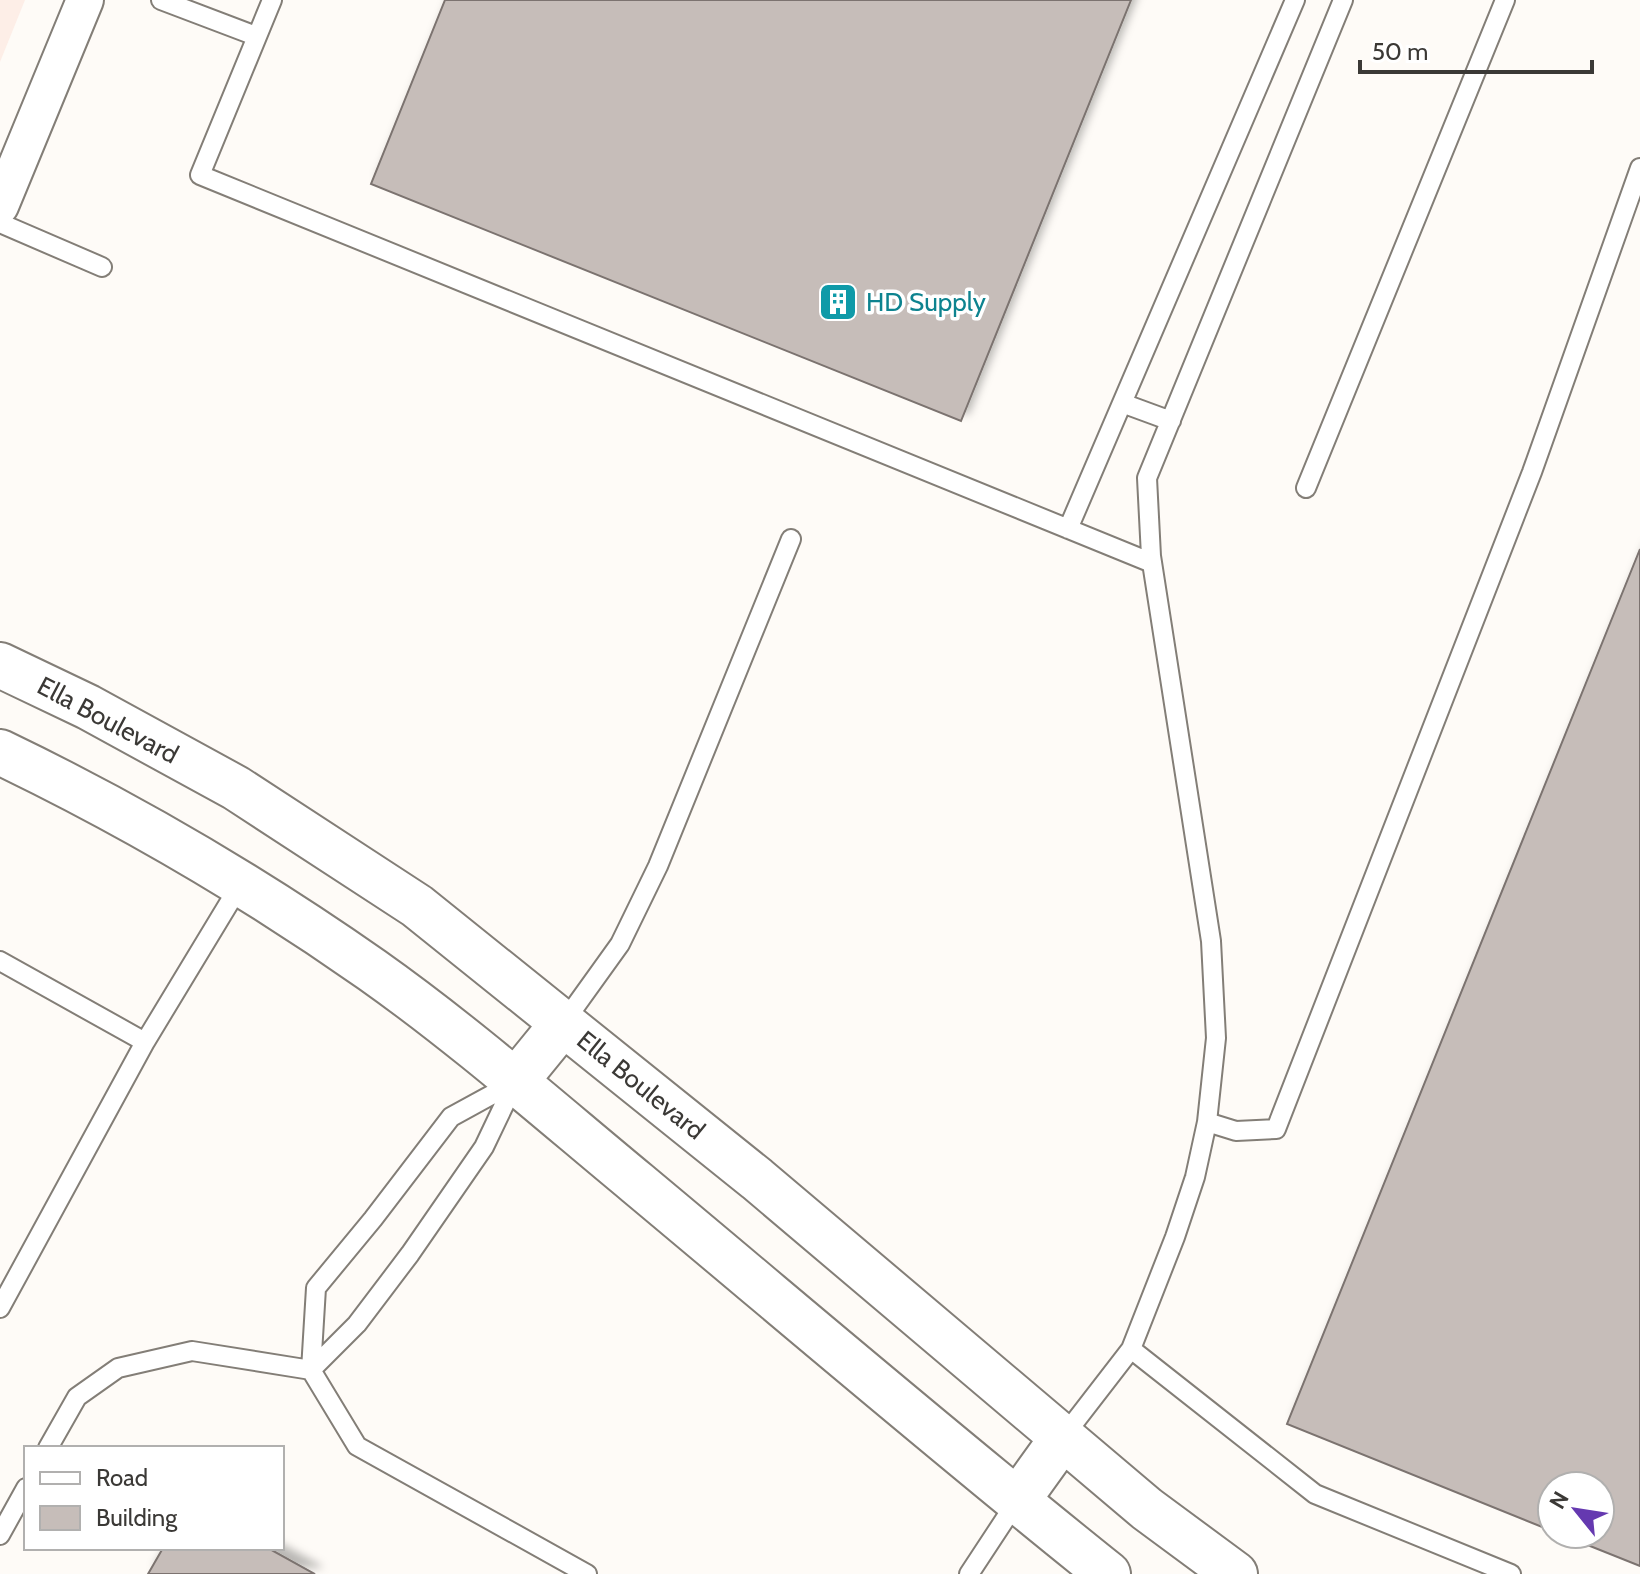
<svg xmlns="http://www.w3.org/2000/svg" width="1640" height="1574" viewBox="0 0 1640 1574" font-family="Cabin,sans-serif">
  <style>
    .commercial { fill: #fdeee7 }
    .building { fill: #c6bdb9; stroke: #7b736f; stroke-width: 2; filter: url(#shadow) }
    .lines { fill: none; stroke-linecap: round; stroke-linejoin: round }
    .lane-casing { stroke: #837e77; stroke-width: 22 }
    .street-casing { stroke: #837e77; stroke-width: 40 }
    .secondary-casing { stroke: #837e77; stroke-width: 48 }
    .lane { stroke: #fff; stroke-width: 18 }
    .street { stroke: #fff; stroke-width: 36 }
    .secondary { stroke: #fff; stroke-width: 44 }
    .labels { text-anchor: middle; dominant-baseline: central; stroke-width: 7; stroke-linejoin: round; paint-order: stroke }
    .culture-label { font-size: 26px; fill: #0d838f; stroke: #fff; text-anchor: start }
    .street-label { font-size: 26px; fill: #3b3936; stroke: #fff }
  </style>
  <defs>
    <filter id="shadow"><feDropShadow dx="7" dy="-7" stdDeviation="4" flood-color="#0004"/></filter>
  </defs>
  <rect width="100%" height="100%" fill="#fefbf7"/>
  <path class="commercial" d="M 0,0 L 25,0 L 0,62 Z"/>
  <path class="building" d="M 445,0 L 1131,0 L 961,421 L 371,184 Z
    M 1640,549 L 1640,1566 L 1560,1534 L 1600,1534 L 1600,1486 L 1552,1486 L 1552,1531 L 1287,1424 Z
    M 163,1548 L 268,1548 L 315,1574 L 148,1574 Z"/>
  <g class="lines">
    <g class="lane-casing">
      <path id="lane" d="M 161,0 L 256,36
        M 272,0 L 200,175 L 1152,563
        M 0,223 L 102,267
        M 1122,403 L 1171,421
        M 1306,488 L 1505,0
        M 1068,529 L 1295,0
        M 0,961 L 145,1042
        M 564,1022 L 620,944 L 658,866 L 791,539
        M 515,1082 L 484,1147 L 410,1254 L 357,1324 L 311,1370 L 316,1288 L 373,1219 L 451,1117 Z
        M 1207,1122 L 1236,1131 L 1276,1129 L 1532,472 L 1640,168
        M 0,1308 L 145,1042 L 240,885
        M 1131,1349 L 1175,1237 L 1195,1177 L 1207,1122 L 1216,1038 L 1211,941 L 1151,556 L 1147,478 L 1343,0
        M 1063,1437 L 1131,1349 L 1315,1494 L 1511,1574
        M 48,1448 L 77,1397 L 118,1368 L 192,1351 L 311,1370 L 357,1446 L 587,1574
        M 0,1535 L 26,1488
        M 969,1574 L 1017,1501"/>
    </g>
    <g class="street-casing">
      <path id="street" d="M 0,206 L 85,0"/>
    </g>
    <g class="secondary-casing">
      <path id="secondary" d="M 0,665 L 88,707 L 236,788 L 417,906 L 757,1179 L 1147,1509 L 1235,1574
        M 0,752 C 129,814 255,888 372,970 C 464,1035 550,1111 637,1183 C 794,1314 949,1447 1108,1574
        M 515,1082 L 564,1022
        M 1017,1501 L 1063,1437"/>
    </g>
    <use href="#lane" class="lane"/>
    <use href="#street" class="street"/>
    <use href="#secondary" class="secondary"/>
  </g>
  <defs>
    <g id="building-square" transform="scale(2)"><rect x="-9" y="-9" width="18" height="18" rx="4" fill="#0f9aa8" stroke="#fff"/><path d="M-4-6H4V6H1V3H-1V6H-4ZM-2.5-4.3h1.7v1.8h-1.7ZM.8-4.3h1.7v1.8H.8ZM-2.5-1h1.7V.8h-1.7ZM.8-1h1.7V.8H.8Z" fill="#fff"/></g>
  </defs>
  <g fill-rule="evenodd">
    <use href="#building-square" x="838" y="302"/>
  </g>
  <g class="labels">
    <g class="culture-label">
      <text x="866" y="302">HD Supply</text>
    </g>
    <g class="street-label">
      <text transform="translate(108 720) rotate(28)">Ella Boulevard</text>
      <text transform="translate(641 1085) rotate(39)">Ella Boulevard</text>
    </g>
  </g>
  <rect x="24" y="1446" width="260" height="104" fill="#ffffff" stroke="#b1b0af" stroke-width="2"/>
  <rect x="40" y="1472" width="40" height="12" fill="#ffffff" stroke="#b1b0af" stroke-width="2"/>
  <text x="96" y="1486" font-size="24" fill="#3b3936">Road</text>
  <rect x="40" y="1506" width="40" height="24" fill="#c6bdb9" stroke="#b1b0af" stroke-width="2"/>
  <text x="96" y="1526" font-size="24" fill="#3b3936">Building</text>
  <g transform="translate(1576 1510) rotate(300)"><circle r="38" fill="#ffffff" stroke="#b1b0af" stroke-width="2"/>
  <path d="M0-6L14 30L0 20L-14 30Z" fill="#6539b0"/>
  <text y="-12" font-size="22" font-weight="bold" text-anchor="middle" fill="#3b3936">N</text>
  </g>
  <path d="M1360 60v12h232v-12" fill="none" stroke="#3b3936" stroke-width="4"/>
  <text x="1372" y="60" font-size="24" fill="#3b3936" stroke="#ffffff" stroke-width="6" paint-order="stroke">50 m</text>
</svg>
